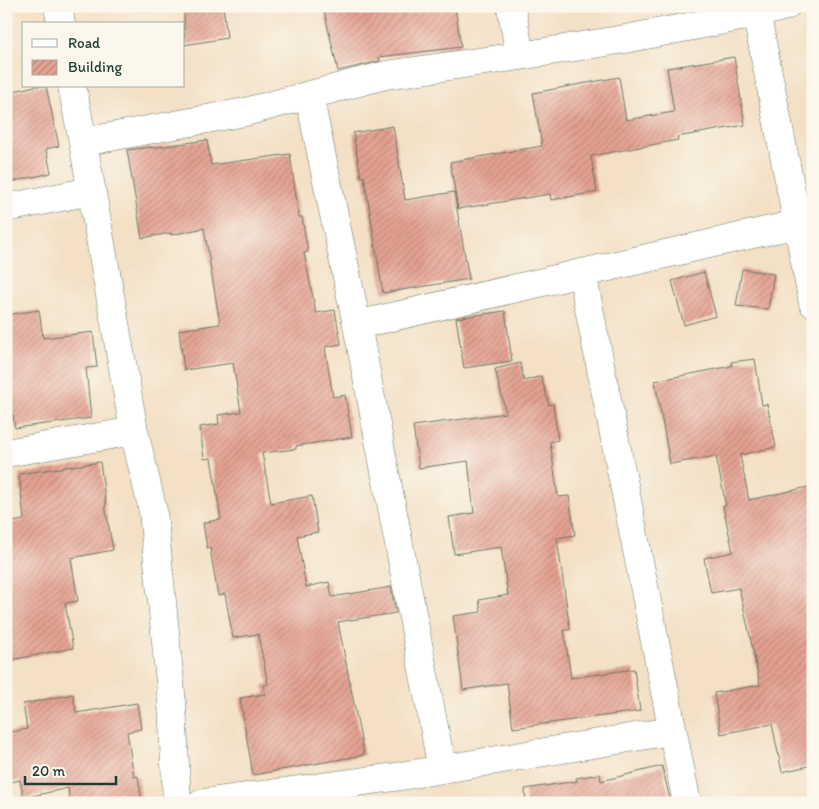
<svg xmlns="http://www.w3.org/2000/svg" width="819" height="809" viewBox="0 0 819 809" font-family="Itim,sans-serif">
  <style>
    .building { fill: url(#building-hatch) }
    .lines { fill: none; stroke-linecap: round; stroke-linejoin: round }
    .minor-casing { stroke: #697667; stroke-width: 29 }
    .minor { stroke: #fff; stroke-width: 28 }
  </style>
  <defs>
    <pattern id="building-hatch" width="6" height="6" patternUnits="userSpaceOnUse" patternTransform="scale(1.25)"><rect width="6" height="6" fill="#e5a292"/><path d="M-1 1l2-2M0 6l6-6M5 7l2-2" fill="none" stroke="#b98578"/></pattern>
  </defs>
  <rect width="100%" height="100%" fill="#fbf7ec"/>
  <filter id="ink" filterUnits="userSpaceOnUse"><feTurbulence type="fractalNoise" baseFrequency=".02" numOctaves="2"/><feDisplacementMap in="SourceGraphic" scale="10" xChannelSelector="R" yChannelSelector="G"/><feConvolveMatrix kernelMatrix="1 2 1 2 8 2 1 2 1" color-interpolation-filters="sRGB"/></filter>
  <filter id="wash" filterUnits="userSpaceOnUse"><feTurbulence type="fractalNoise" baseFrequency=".0096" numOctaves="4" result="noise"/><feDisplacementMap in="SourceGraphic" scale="20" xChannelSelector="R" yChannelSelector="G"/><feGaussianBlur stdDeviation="1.12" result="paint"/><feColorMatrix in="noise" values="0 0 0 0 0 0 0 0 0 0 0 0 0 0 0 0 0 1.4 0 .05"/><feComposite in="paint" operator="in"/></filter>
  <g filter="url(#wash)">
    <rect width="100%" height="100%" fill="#f3e0c5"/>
    <g id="blocks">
      <path class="building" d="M 223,6 L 227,38 L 184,45 L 184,13 Z
        M 323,6 L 455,6 L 461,47 L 379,57 L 380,61 L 338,71 Z
        M 734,57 L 745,125 L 677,137 L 678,140 L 591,156 L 597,192 L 551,200 L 550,194 L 458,209 L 450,162 L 542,146 L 533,93 L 619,77 L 626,120 L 674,112 L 667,68 Z
        M 35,86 L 46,86 L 59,146 L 46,149 L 51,173 L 6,183 L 6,93 Z
        M 393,126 L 405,200 L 454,192 L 469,279 L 383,293 L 364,176 L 361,177 L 353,133 Z
        M 207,140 L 211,165 L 290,154 L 299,217 L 302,217 L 308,252 L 304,253 L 316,313 L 335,310 L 341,344 L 325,347 L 333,397 L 345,395 L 352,437 L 296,446 L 296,449 L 262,453 L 271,503 L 312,496 L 318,532 L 297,536 L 306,587 L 329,582 L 332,597 L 391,587 L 396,613 L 338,622 L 364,755 L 253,775 L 240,698 L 265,694 L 263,685 L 268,684 L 258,634 L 233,638 L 225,594 L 218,596 L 210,548 L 207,548 L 203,523 L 221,519 L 211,458 L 204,459 L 200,427 L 219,424 L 218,415 L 241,412 L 233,363 L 184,370 L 179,330 L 220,324 L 204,228 L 171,235 L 171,233 L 142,238 L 127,150 L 151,147 L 151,148 Z
        M 742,269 L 774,274 L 768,309 L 736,306 Z
        M 704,272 L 716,316 L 684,325 L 672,281 Z
        M 39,310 L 43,338 L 93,332 L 97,367 L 86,368 L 91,418 L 15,428 L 13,415 L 6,416 L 6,315 Z
        M 505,311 L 512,361 L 464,368 L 456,318 Z
        M 755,359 L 762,405 L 767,404 L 776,447 L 740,455 L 749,500 L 813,486 L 813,765 L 782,772 L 772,724 L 721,734 L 714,693 L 760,685 L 750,636 L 739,588 L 711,593 L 704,558 L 733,552 L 723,506 L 726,506 L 716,456 L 670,464 L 655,381 L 732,366 L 731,362 Z
        M 520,363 L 524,381 L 541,376 L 549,405 L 553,404 L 558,440 L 550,442 L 558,497 L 569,496 L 575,535 L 557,538 L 570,630 L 564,630 L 571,678 L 634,669 L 640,711 L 513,728 L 507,683 L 463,690 L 453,616 L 481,612 L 479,600 L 508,595 L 501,547 L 454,554 L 449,517 L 474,513 L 468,461 L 419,468 L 413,426 L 506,413 L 495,369 Z
        M 100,462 L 106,505 L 105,505 L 113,550 L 71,558 L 78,601 L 65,603 L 73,648 L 6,661 L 6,523 L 24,520 L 19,474 Z
        M 73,694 L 76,713 L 137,703 L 141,729 L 127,732 L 134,777 L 138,776 L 142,803 L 70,803 L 68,788 L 24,798 L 20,780 L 6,783 L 6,733 L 27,729 L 23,704 Z
        M 662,766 L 671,803 L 526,803 L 525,789 L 577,781 L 576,778 L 600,774 L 601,781 Z"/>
    </g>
  </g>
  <g filter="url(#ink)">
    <use href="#blocks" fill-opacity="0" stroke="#697667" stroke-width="1"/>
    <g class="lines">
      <g class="minor-casing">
        <path id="minor" d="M 58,6 L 61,24
          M 511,6 L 520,56
          M 755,6 L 813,303
          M 72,86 L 83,142
          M 309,95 L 357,325
          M 6,208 L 91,191
          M 582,273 L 797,224
          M 6,453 L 134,431
          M 442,769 L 357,325 L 582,273 L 687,803
          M 177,803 L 172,703 L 153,511 L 134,431 L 83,142 L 245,112 L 386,75 L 520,56 L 625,39 L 756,14 L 786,6
          M 202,803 L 395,777 L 671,731"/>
      </g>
      <use href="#minor" class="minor"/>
    </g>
  </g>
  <rect width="819" height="809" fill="none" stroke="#fbf7ec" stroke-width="25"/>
  <rect x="22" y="22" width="162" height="65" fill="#fbf7ec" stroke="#a3ada2"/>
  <rect x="32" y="39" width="25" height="8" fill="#ffffff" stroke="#a3ada2"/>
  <text x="68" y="48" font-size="15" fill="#1f3d34">Road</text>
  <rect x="32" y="60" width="25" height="15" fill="url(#building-hatch)" stroke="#a3ada2"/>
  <text x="68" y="72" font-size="15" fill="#1f3d34">Building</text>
  <path d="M25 776v8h91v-8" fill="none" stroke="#1f3d34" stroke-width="2.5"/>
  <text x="32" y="776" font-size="15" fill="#1f3d34" stroke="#fbf7ec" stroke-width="4" paint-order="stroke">20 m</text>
</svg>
